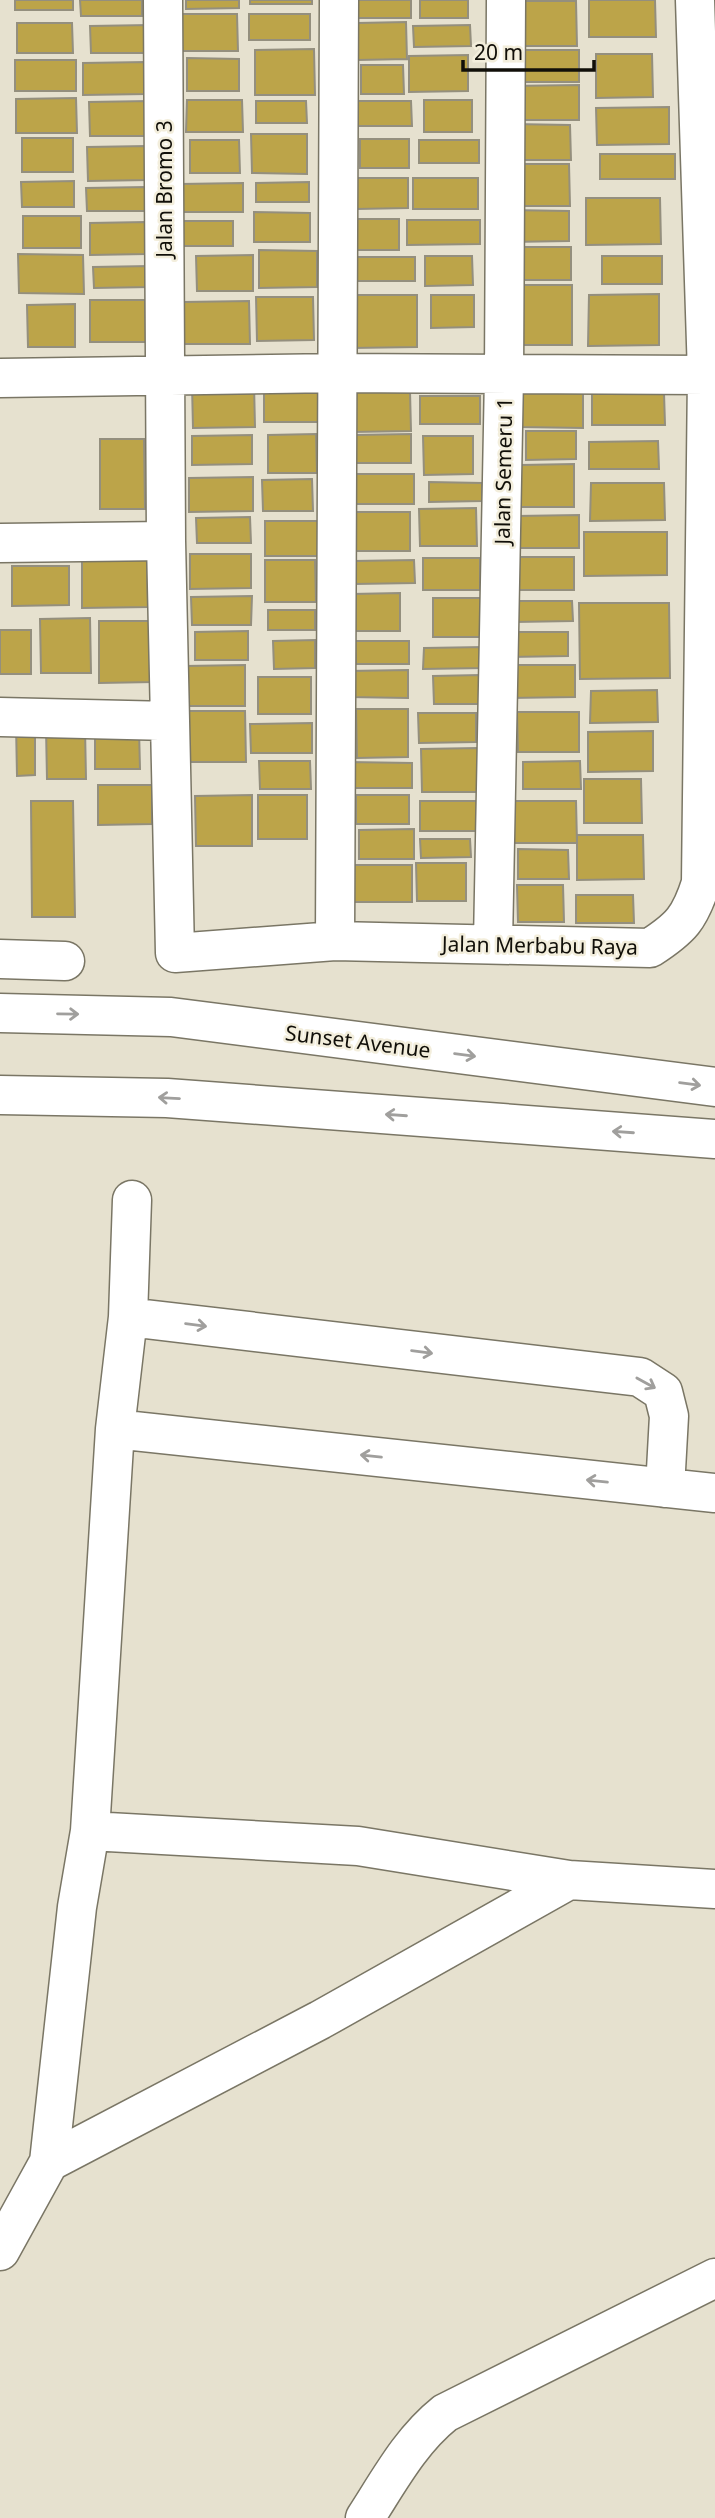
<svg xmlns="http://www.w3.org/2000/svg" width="715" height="2518" viewBox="0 0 715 2518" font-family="'Noto Sans',sans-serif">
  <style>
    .building { fill: #bca449; stroke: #948f7e; stroke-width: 2 }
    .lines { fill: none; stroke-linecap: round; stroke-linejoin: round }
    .street-casing { stroke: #7a7665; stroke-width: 41 }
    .street { stroke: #fff; stroke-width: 38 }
    .oneway { stroke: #a09f9d }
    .labels { text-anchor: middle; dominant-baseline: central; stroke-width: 5; stroke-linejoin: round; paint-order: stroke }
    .street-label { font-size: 21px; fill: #110f09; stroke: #f3eedc }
  </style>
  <rect width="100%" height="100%" fill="#e6e1cf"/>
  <path class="building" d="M 15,0 L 73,0 L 73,10 L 15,10 Z
    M 80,0 L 142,0 L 142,16 L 81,16 Z
    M 186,0 L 239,0 L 239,8 L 186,9 Z
    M 250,0 L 312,0 L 312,4 L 250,4 Z
    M 353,0 L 411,0 L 411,18 L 354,18 Z
    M 420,0 L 468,0 L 468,18 L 420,18 Z
    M 589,0 L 655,0 L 656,37 L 589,37 Z
    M 509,1 L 576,1 L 577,46 L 510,46 Z
    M 177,14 L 237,14 L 238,51 L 177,51 Z
    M 249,14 L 310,14 L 310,40 L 249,40 Z
    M 406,22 L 407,59 L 358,60 L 358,23 Z
    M 17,23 L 72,23 L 73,53 L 17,53 Z
    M 150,25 L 150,53 L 91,53 L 90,26 Z
    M 470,25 L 471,46 L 414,47 L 413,26 Z
    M 314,49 L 315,95 L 255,95 L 255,50 Z
    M 506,50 L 579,50 L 579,82 L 506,82 Z
    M 596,54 L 652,54 L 653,97 L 596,98 Z
    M 468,55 L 468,91 L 409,92 L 409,56 Z
    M 187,58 L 239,59 L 239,91 L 187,91 Z
    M 15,60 L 76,60 L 76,91 L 15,91 Z
    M 146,62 L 146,94 L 83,95 L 83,63 Z
    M 361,65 L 403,65 L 404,94 L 361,94 Z
    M 579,85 L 579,120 L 508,120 L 508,86 Z
    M 76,98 L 77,133 L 16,133 L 16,99 Z
    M 187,100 L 242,100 L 243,132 L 186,132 Z
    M 424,100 L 472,100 L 472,132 L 424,132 Z
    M 150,101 L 150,136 L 90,136 L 89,102 Z
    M 256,101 L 306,101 L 307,123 L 256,123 Z
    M 356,101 L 411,101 L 412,126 L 357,126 Z
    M 669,107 L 669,144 L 597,145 L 596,108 Z
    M 512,124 L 570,125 L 571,160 L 513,160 Z
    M 251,134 L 307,134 L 307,174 L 252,173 Z
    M 22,138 L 73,138 L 73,172 L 22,172 Z
    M 360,139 L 409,139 L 409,168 L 360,168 Z
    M 190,140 L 239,140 L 240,173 L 190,173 Z
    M 419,140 L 479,140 L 479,163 L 419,163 Z
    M 147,146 L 148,180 L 88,181 L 87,147 Z
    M 600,154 L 675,154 L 675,179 L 600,179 Z
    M 511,164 L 569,164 L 570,206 L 512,206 Z
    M 356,178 L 408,178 L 408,208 L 357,209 Z
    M 413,178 L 478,178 L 478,209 L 413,209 Z
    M 74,181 L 74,207 L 22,207 L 21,182 Z
    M 309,182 L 309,202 L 256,202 L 256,183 Z
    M 243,183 L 243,212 L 182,212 L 181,184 Z
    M 146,187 L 146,211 L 87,211 L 86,188 Z
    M 586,198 L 660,198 L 661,244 L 586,245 Z
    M 507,210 L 569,211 L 569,241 L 507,242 Z
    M 254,212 L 310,213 L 310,242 L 254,242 Z
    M 23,216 L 81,216 L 81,248 L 23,248 Z
    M 356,219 L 399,219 L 399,250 L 356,250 Z
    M 407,220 L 480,220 L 480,244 L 407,245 Z
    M 178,221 L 233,221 L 233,246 L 178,246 Z
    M 146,222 L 146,254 L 90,255 L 90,223 Z
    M 514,247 L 571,247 L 571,280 L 515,280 Z
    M 259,250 L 317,251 L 317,287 L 259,288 Z
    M 18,254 L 83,255 L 84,294 L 19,293 Z
    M 253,255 L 253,291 L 197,291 L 196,256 Z
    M 425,256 L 472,256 L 473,285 L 425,286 Z
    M 602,256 L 662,256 L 662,284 L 602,284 Z
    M 355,257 L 415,257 L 415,281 L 355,281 Z
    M 150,266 L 150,287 L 94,288 L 93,267 Z
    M 518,285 L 572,285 L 572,345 L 519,345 Z
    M 659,294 L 659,345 L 588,346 L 589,295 Z
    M 352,295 L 417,295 L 417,347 L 352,348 Z
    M 431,295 L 474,295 L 474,327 L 431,328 Z
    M 256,297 L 313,297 L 314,340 L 257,341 Z
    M 90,300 L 145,300 L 146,342 L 90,342 Z
    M 249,301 L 250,344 L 184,344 L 184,302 Z
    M 75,304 L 75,347 L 28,347 L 27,305 Z
    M 254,384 L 255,427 L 193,428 L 192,385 Z
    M 318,390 L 318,422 L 264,422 L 264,391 Z
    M 352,391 L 410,391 L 411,431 L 352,432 Z
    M 519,392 L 583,392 L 583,428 L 520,427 Z
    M 592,393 L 664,393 L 665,425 L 592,425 Z
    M 420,396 L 480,396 L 480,424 L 420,424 Z
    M 526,431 L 576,431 L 576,459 L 526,460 Z
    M 316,434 L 317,473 L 268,473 L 268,435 Z
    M 411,434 L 411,463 L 355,463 L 354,435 Z
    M 252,435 L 252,464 L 192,465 L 192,436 Z
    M 423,436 L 473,436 L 473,474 L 424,475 Z
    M 100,439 L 144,439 L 145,509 L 100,509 Z
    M 658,441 L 659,469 L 589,469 L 589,442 Z
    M 574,464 L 574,507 L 521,507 L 521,465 Z
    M 354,474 L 414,474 L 414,504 L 354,504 Z
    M 253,477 L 253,511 L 189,512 L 189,478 Z
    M 312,479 L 313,511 L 263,511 L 262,480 Z
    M 429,482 L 482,483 L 482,501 L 429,502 Z
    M 591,483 L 664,483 L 665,520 L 590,521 Z
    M 476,508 L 477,546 L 420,546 L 419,509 Z
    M 352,512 L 410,512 L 410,551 L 353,551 Z
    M 579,515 L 579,548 L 517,548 L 517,516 Z
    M 250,517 L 251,543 L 197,543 L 196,518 Z
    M 265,521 L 319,521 L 319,556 L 265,556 Z
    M 584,532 L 667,532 L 667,575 L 584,576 Z
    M 190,554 L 251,554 L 251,588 L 190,589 Z
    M 516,557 L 574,557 L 574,590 L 516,590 Z
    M 147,558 L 148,607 L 82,608 L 82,559 Z
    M 423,558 L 480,558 L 480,590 L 423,590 Z
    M 265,560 L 315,560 L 316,602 L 265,602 Z
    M 414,560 L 415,583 L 355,584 L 354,561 Z
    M 12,566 L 69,566 L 69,605 L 12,606 Z
    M 400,593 L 400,631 L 353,631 L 352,594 Z
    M 252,596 L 251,625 L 192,625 L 191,597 Z
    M 433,598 L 487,598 L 488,637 L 433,637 Z
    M 515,601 L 572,601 L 573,621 L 515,622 Z
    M 579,603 L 669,603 L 670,678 L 580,679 Z
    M 268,610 L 315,610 L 315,630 L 268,630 Z
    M 90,618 L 91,673 L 41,673 L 40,619 Z
    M 99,621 L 152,621 L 153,682 L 99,683 Z
    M 0,630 L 31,630 L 31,674 L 0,674 Z
    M 248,631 L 248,660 L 195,660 L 195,632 Z
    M 509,632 L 568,632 L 568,656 L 509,657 Z
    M 315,640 L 315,668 L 274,669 L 273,641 Z
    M 355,641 L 409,641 L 409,664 L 356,664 Z
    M 484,647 L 484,668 L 423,669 L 424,648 Z
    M 245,665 L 245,706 L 184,706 L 185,666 Z
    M 509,665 L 575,665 L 575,697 L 509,698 Z
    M 408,670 L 408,698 L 349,697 L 348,671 Z
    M 480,675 L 481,704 L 434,704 L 433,676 Z
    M 258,677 L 311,677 L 311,714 L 258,714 Z
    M 657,690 L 658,722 L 590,723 L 591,691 Z
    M 356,709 L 408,709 L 408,757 L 357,758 Z
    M 184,711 L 245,711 L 246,762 L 184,762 Z
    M 517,712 L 579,712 L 579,752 L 518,752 Z
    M 418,713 L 476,713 L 476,742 L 419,743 Z
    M 312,723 L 312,753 L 251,753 L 250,724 Z
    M 16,724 L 35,724 L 35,775 L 17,776 Z
    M 46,728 L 85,728 L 86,779 L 47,779 Z
    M 139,729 L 140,769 L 95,769 L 95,730 Z
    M 653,731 L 653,771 L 588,772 L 588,732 Z
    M 478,748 L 480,792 L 422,792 L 421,749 Z
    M 259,761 L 310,761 L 311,789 L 260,789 Z
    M 580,761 L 581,789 L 523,789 L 523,762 Z
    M 348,762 L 412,763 L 412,788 L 349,788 Z
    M 584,779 L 641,779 L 642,823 L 584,823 Z
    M 98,785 L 152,785 L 152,824 L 98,825 Z
    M 252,795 L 252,846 L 196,846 L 195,796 Z
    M 258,795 L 307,795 L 307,839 L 258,839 Z
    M 356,795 L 409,795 L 409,824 L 356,824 Z
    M 31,801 L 73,801 L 75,917 L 32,917 Z
    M 420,801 L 478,801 L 478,831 L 420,831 Z
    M 514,801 L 576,801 L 577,843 L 514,843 Z
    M 414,829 L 414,859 L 359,859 L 359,830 Z
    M 577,835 L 643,835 L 644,879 L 577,880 Z
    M 420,839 L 470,839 L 471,857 L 421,858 Z
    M 518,849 L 568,850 L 569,879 L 518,879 Z
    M 416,863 L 466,863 L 466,901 L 417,901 Z
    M 348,865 L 412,865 L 412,902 L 349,902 Z
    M 517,885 L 563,885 L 564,922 L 518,922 Z
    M 576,895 L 633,895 L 634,923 L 576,923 Z"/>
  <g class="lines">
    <g class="street-casing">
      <path id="street" d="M 0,378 L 339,373 L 707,375
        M 0,543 L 166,541
        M 0,717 L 170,721 L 166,541 L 163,0
        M 170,721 L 175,953 L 335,941 L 650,948 C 681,928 690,918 701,883 L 707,375 L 695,0
        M 335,941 L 339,0
        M 493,943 L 504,376 L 506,0
        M 0,959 L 65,961
        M 0,1013 L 171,1017 L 715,1087
        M 0,1095 L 167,1098 L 715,1139
        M 128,1317 L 640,1377 L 663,1392 L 669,1416 L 665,1488
        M 115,1429 L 715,1493
        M 90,1831 L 358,1846 L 569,1880 L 715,1889
        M 49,2162 L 320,2020 L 569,1880
        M 0,2251 L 49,2162 L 77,1907 L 90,1831 L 115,1429 L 128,1317 L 132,1200
        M 365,2518 C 389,2481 410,2441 445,2413 L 715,2278"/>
    </g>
    <use href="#street" class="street"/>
  </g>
  <defs><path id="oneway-shaft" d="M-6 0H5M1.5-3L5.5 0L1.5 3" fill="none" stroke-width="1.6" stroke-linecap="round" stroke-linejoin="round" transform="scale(1.75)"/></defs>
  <g class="oneway">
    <use href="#oneway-shaft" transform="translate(68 1014) rotate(1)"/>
    <use href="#oneway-shaft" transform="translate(465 1055) rotate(7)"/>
    <use href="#oneway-shaft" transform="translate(690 1084) rotate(7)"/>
    <use href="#oneway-shaft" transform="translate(169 1098) rotate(-177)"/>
    <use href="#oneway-shaft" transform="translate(396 1115) rotate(-176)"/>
    <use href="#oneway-shaft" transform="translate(623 1132) rotate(-176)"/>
    <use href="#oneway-shaft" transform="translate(196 1325) rotate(7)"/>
    <use href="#oneway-shaft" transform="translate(422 1352) rotate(7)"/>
    <use href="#oneway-shaft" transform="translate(646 1383) rotate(29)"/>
    <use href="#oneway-shaft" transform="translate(371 1456) rotate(-174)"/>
    <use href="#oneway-shaft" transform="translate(597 1481) rotate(-174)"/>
  </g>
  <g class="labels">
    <g class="street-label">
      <text transform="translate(164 189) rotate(-90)">Jalan Bromo 3</text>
      <text transform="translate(503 471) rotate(-89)">Jalan Semeru 1</text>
      <text transform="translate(540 945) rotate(1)">Jalan Merbabu Raya</text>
      <text transform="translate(358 1041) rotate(7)">Sunset Avenue</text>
    </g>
  </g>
  <path d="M463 60v10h131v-10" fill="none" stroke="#110f09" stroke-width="3.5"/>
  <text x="474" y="60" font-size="21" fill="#110f09" stroke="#f3eedc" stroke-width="5" paint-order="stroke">20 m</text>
</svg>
